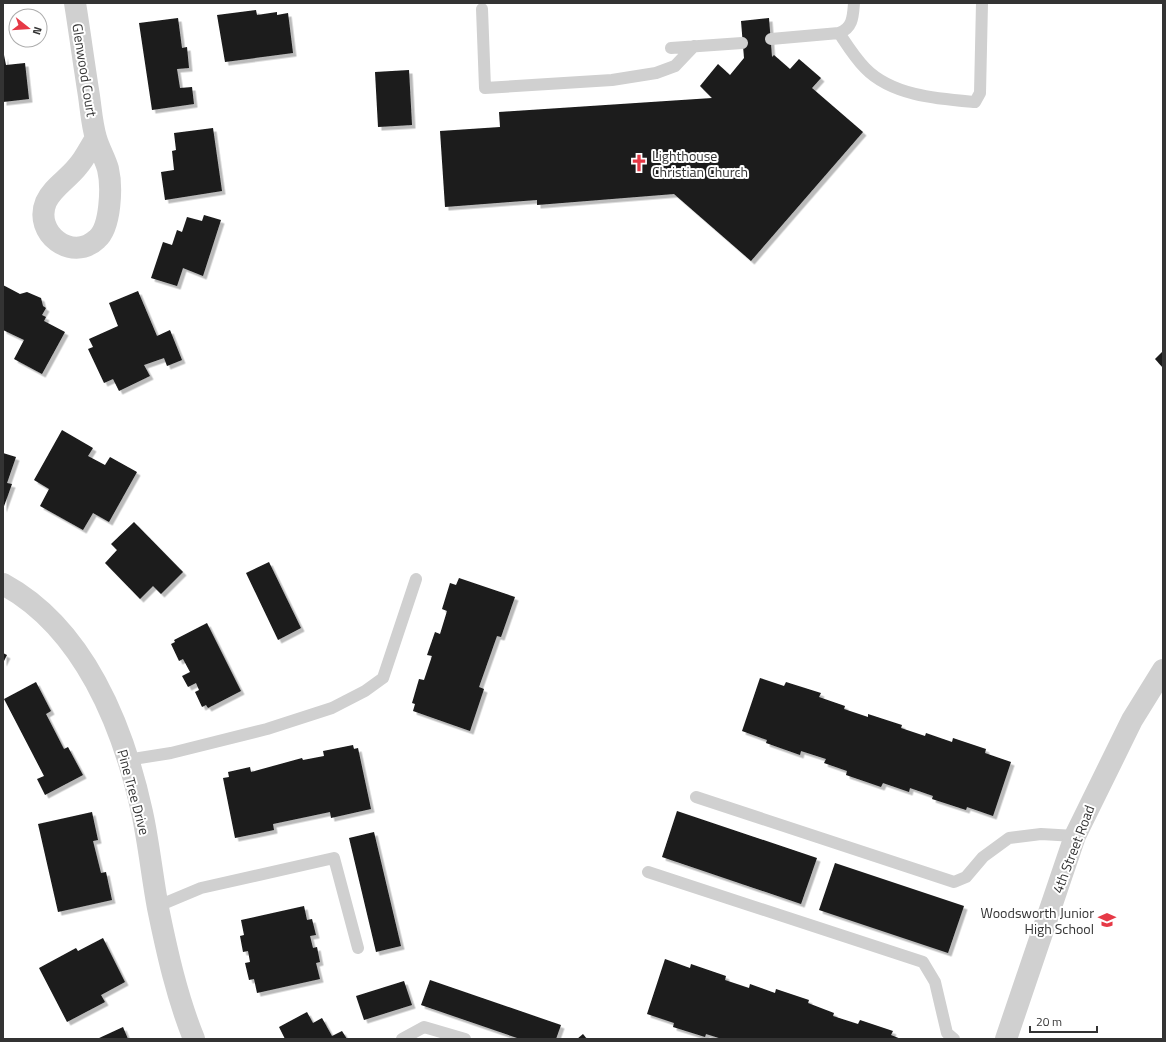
<svg xmlns="http://www.w3.org/2000/svg" width="1166" height="1042" viewBox="0 0 1166 1042" font-family="'Titillium Web',sans-serif">
  <style>
    .building { fill: #1a1a1a; filter: url(#shadow) }
    .lines { fill: none; stroke-linecap: round; stroke-linejoin: round }
    .service { stroke: #d0d0d0; stroke-width: 12 }
    .minor { stroke: #d0d0d0; stroke-width: 22 }
    .tertiary { stroke: #d0d0d0; stroke-width: 22 }
    .labels { text-anchor: middle; dominant-baseline: central; stroke-width: 4; stroke-linejoin: round; paint-order: stroke }
    .street-label { font-size: 14px; fill: #333; stroke: #fff }
    .poi-label { font-size: 14px; fill: #333; stroke: #fff; text-anchor: start }
  </style>
  <defs>
    <filter id="shadow"><feDropShadow dx="3.5" dy="3.5" stdDeviation="0" flood-color="#0004"/></filter>
  </defs>
  <rect width="100%" height="100%" fill="#fff"/>
  <path class="building" d="M 256,10 L 257,15 L 277,12 L 277,15 L 288,13 L 293,53 L 225,62 L 217,15 Z
    M 178,18 L 182,48 L 187,47 L 189,68 L 177,69 L 180,88 L 192,87 L 194,104 L 152,110 L 139,23 Z
    M 769,18 L 772,57 L 774,55 L 790,69 L 799,59 L 821,78 L 812,88 L 863,132 L 751,261 L 674,194 L 537,205 L 537,200 L 445,207 L 440,131 L 500,127 L 499,112 L 712,98 L 700,86 L 718,64 L 730,75 L 744,58 L 741,21 Z
    M 4,55 L 6,65 L 25,63 L 29,99 L 3,102 Z
    M 409,70 L 412,125 L 378,127 L 375,72 Z
    M 213,128 L 222,191 L 165,200 L 161,172 L 174,170 L 172,151 L 176,150 L 174,133 Z
    M 204,215 L 221,220 L 203,276 L 183,268 L 177,286 L 151,278 L 163,242 L 172,245 L 177,230 L 182,232 L 187,217 L 202,221 Z
    M 3,285 L 20,294 L 27,292 L 41,298 L 43,306 L 46,308 L 42,315 L 46,317 L 44,321 L 65,332 L 42,374 L 14,359 L 24,340 L 3,330 Z
    M 138,291 L 157,336 L 170,330 L 182,360 L 167,366 L 164,358 L 144,365 L 150,376 L 119,391 L 113,379 L 104,383 L 88,349 L 93,347 L 89,339 L 118,326 L 109,303 Z
    M 1163,351 L 1163,368 L 1155,359 Z
    M 62,430 L 93,448 L 88,456 L 105,465 L 110,457 L 137,472 L 109,522 L 93,513 L 83,530 L 40,506 L 49,489 L 34,480 Z
    M 3,453 L 16,457 L 7,483 L 12,484 L 3,509 Z
    M 134,522 L 183,572 L 161,594 L 153,586 L 140,599 L 105,563 L 117,550 L 111,544 Z
    M 269,562 L 301,628 L 278,640 L 246,573 Z
    M 459,578 L 515,597 L 501,637 L 497,636 L 479,687 L 484,689 L 470,731 L 413,711 L 415,704 L 412,703 L 419,679 L 424,680 L 432,656 L 427,655 L 435,632 L 440,634 L 447,611 L 442,609 L 450,583 L 456,585 Z
    M 207,623 L 241,691 L 208,708 L 206,705 L 202,707 L 195,692 L 199,690 L 196,683 L 188,687 L 182,676 L 190,672 L 183,659 L 179,661 L 171,644 L 175,642 L 174,640 Z
    M 3,653 L 7,655 L 3,663 Z
    M 760,678 L 784,686 L 786,682 L 821,693 L 819,697 L 845,706 L 844,709 L 868,717 L 868,714 L 902,725 L 901,728 L 925,736 L 926,733 L 952,742 L 953,738 L 986,749 L 985,753 L 1011,762 L 993,816 L 967,807 L 966,810 L 932,799 L 933,796 L 910,788 L 909,792 L 883,783 L 881,787 L 846,775 L 847,771 L 824,763 L 826,759 L 801,751 L 800,755 L 766,743 L 767,740 L 742,731 Z
    M 36,682 L 51,711 L 46,714 L 64,749 L 68,747 L 83,775 L 45,795 L 37,779 L 44,776 L 4,699 Z
    M 353,745 L 354,749 L 358,748 L 371,809 L 331,818 L 330,812 L 273,824 L 274,830 L 235,838 L 223,778 L 229,777 L 228,772 L 250,767 L 251,772 L 302,758 L 303,760 L 324,756 L 323,751 Z
    M 677,811 L 817,858 L 801,904 L 662,857 Z
    M 92,812 L 98,840 L 93,841 L 101,873 L 106,872 L 112,900 L 58,912 L 38,824 Z
    M 374,832 L 401,946 L 376,952 L 349,838 Z
    M 835,863 L 964,906 L 948,953 L 819,910 Z
    M 304,906 L 307,920 L 312,919 L 316,935 L 310,936 L 313,948 L 317,947 L 320,962 L 316,963 L 320,979 L 257,993 L 254,979 L 249,980 L 245,963 L 250,962 L 248,951 L 243,952 L 240,936 L 244,935 L 241,920 Z
    M 103,938 L 125,982 L 101,995 L 105,1002 L 67,1022 L 39,968 L 76,948 L 78,951 Z
    M 665,959 L 690,968 L 691,964 L 726,976 L 725,980 L 749,988 L 750,984 L 775,993 L 776,989 L 809,1000 L 808,1003 L 834,1013 L 833,1016 L 858,1024 L 860,1020 L 893,1031 L 891,1035 L 901,1039 L 722,1039 L 706,1034 L 705,1037 L 673,1027 L 674,1023 L 647,1014 Z
    M 430,980 L 561,1025 L 556,1039 L 520,1039 L 421,1005 Z
    M 404,981 L 412,1005 L 364,1020 L 356,996 Z
    M 307,1012 L 313,1023 L 322,1018 L 332,1036 L 342,1031 L 347,1039 L 285,1039 L 279,1027 Z
    M 123,1027 L 128,1039 L 97,1039 Z
    M 583,1034 L 587,1039 L 577,1039 Z"/>
  <g class="lines">
    <path class="service" d="M 482,9 L 485,88 L 612,80 L 656,73 L 675,66 L 694,46
      M 839,33 C 847,45 855,58 865,68 C 892,96 939,99 975,102 L 980,93 L 982,3
      M 771,39 L 839,33 C 853,28 853,16 854,3
      M 671,48 L 742,43
      M 127,760 L 171,753 L 267,729 L 332,708 L 365,691 L 383,678 L 416,579
      M 696,797 L 954,882 L 966,877 L 983,857 L 1009,838 L 1041,834 L 1075,836
      M 648,872 L 923,962 L 935,982 L 947,1033 L 954,1039
      M 158,906 L 201,888 L 334,858 L 358,948
      M 402,1039 L 424,1027 L 465,1039"/>
    <path class="minor" d="M 75,3 C 80,34 84,65 89,96 C 91,110 92,125 96,138 C 99,149 105,158 108,169 C 112,186 111,227 97,239 C 72,263 33,233 46,202 C 52,188 68,179 78,166 C 85,158 90,147 96,138
      M 3,584 C 84,628 123,726 142,812 C 149,844 152,876 158,908 C 167,952 177,997 194,1039"/>
    <path class="tertiary" d="M 1006,1039 L 1075,836 L 1132,720 L 1163,670"/>
  </g>
  <defs>
    <g id="church-bare" transform="scale(1.38)"><path d="M-1.2-6h2.4v3.5h3.3v2.4h-3.3V6h-2.4V-.1h-3.3v-2.4h3.3Z" fill="#e63946" stroke="#fff" stroke-width="2.5" paint-order="stroke"/></g>
    <g id="school-bare" transform="scale(1.38)"><path d="M0-5L7-2L0 1L-7-2ZM-4 1L0 2.5L4 1V4Q0 6-4 4Z" fill="#e63946" stroke="#fff" stroke-width="2.5" paint-order="stroke"/></g>
  </defs>
  <g fill-rule="evenodd">
    <use href="#church-bare" x="639" y="163"/>
    <use href="#school-bare" x="1107" y="920"/>
  </g>
  <g class="labels">
    <g class="street-label">
      <text transform="translate(85 70) rotate(81)">Glenwood Court</text>
      <text transform="translate(134 792) rotate(75)">Pine Tree Drive</text>
      <text transform="translate(1073 849) rotate(-69)">4th Street Road</text>
    </g>
    <g class="poi-label">
      <text x="652" y="155">Lighthouse<tspan x="652" dy="16">Christian Church</tspan></text>
      <text x="1094" y="912" text-anchor="end">Woodsworth Junior<tspan x="1094" dy="16">High School</tspan></text>
    </g>
  </g>
  <rect width="1166" height="1042" fill="none" stroke="#333333" stroke-width="8"/>
  <g transform="translate(28 28) rotate(107)"><circle r="19" fill="#ffffff" stroke="#adadad"/>
  <path d="M0-3L7 15L0 10L-7 15Z" fill="#e63946"/>
  <text y="-6" font-size="11" font-weight="bold" text-anchor="middle" fill="#333333">N</text>
  </g>
  <path d="M1030 1026v6h67v-6" fill="none" stroke="#333333" stroke-width="2"/>
  <text x="1036" y="1026" font-size="12" fill="#333333" stroke="#ffffff" stroke-width="3" paint-order="stroke">20 m</text>
</svg>
